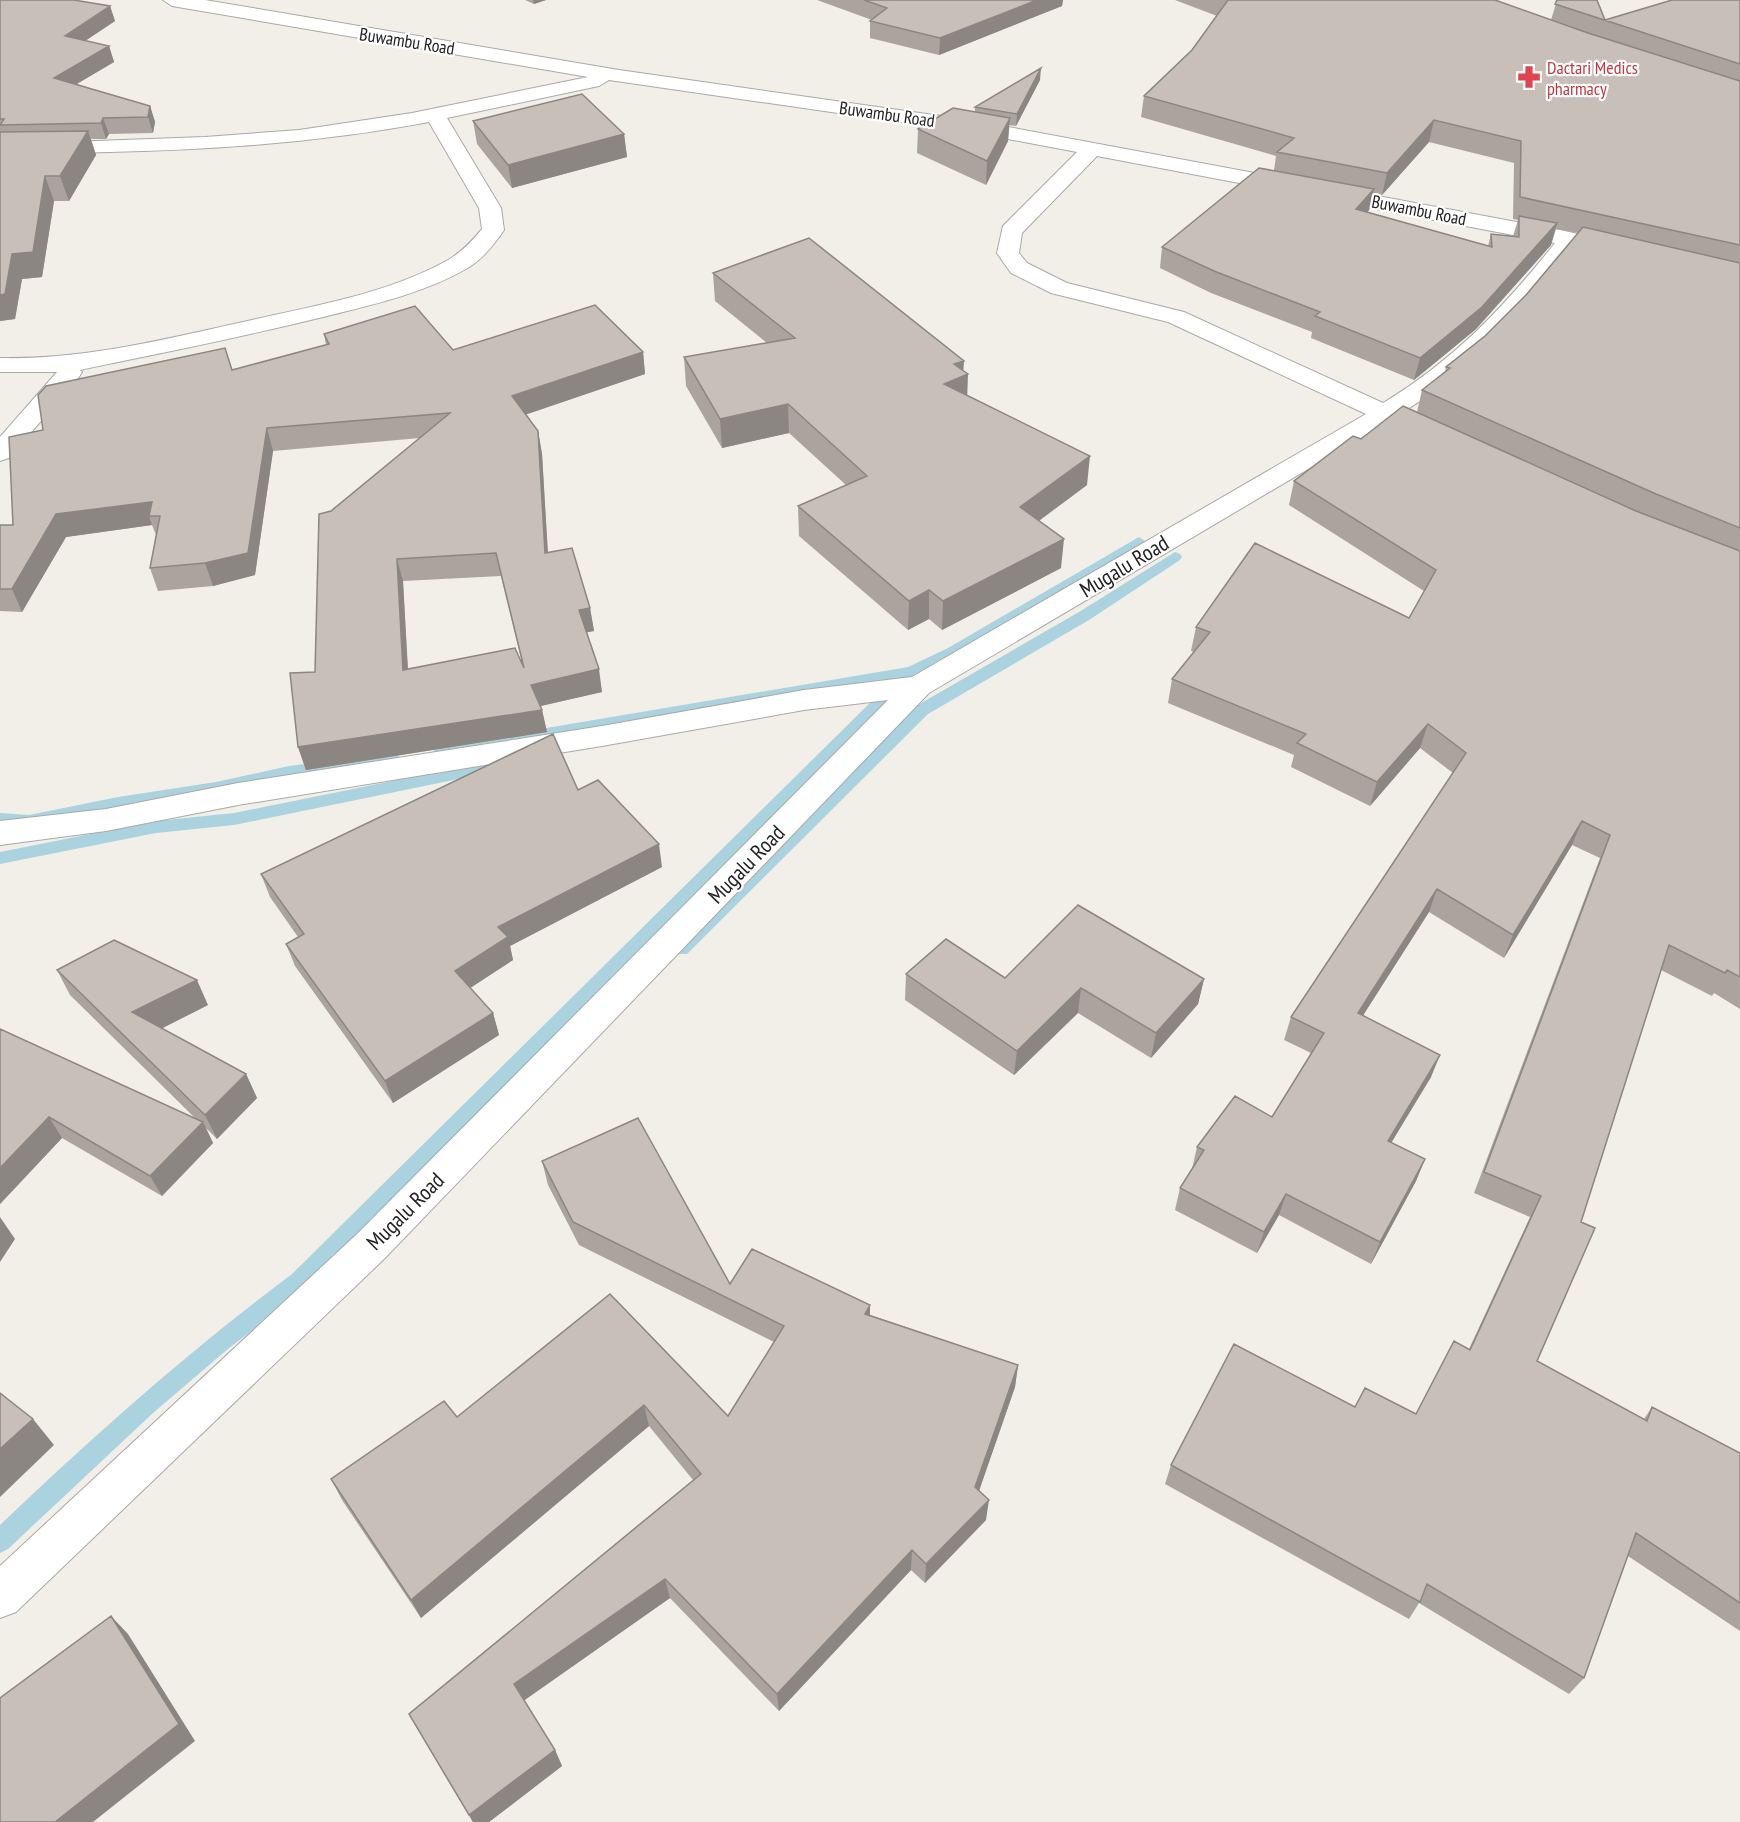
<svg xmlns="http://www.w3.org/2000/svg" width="1740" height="1822" viewBox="0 0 1740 1822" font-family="'PT Sans Narrow',sans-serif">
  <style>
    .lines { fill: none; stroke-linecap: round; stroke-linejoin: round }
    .stream { fill: #aad3df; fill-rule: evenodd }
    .minor-casing { stroke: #a9a9a9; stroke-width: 2 }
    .minor { fill: #fff; fill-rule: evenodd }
    .wall { fill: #aba49e; fill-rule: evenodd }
    .shaded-wall { fill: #8b8681 }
    .building { fill: #c7bfb8; stroke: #8b8681; stroke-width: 1.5; fill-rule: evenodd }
    .labels { text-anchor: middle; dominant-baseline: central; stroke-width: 4.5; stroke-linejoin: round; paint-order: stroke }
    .far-street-label { font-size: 18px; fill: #222; stroke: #fff }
    .far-health-label { font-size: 18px; fill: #be3a42; stroke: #fff; text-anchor: start }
    .street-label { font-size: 22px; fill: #222; stroke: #fff }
  </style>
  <rect width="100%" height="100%" fill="#f2efe9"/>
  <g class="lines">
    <path class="stream" d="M 1139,537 L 1146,542 L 1144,545 L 1026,618 L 918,676 L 440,758 L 432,752 L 440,746 L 908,667 L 948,648 Z
      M 1175,552 L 1180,554 L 1182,557 L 1180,560 L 1089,620 L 928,714 L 687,954 L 675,954 L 672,949 L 675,944 L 916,706 L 1079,612 Z
      M 889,689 L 897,694 L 895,698 L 308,1288 L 229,1348 L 153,1413 L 8,1549 L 0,1553 L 0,1525 C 93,1436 189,1351 292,1274 L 883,690 Z
      M 392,753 L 398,755 L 400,759 L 398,763 L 289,778 L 216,794 L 118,809 L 29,827 L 0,825 L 0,813 L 29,815 L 118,797 L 216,782 L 289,766 Z
      M 501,759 L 509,765 L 507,769 L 234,825 L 156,833 L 0,864 L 0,852 L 156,821 L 234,813 Z"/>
    <g class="minor-casing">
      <path id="minor" d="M 163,0 L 205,0 L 619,70 L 976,121 L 1560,230 L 1578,234 L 1581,239 C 1534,307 1474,368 1403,412 L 1413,420 L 1409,425 L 1400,428 L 1386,423 L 929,693 L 384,1259 L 16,1612 L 0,1618 L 0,1566 L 356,1235 L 888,700 L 804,710 L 602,746 L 238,805 L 106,831 L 0,845 L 0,821 L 106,809 L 238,783 L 602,726 L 804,690 L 912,677 L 1366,414 L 1168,322 L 1051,293 L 1011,273 L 997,253 L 1003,226 L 1077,152 L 976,133 L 609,80 L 599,86 L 447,118 L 501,208 L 504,230 C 494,245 482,260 466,269 C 422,294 371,305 323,317 C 242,337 161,353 80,370 L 82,372 L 79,377 L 9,458 L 0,461 L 0,437 L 57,372 L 0,372 L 0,358 C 86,360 169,338 252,320 C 318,305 389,293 448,260 C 462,252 472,241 482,229 L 479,208 L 429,122 C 302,146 176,152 48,153 L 41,151 L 38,147 L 41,143 L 205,137 L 299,130 L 412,113 L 588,77 L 172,6 ZM 1097,156 L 1555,243 C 1504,307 1454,360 1383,403 L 1184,312 L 1067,283 L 1027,263 L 1019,253 L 1022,233 Z"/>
    </g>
    <use href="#minor" class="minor"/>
  </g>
  <path class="wall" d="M 0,0 L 110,6 L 115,21 L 85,41 L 109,46 L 114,62 L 76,84 L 150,106 L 155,122 L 153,133 L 109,134 L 106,139 L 91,139 L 96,155 L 69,201 L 54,201 L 42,277 L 22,279 L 15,319 L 0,321 Z
    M 525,0 L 546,0 L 534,4 Z
    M 817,0 L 1063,0 L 1062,6 L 939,55 L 870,38 L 870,21 L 872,20 Z
    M 1175,0 L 1495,0 L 1551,20 L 1557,0 L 1605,20 L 1740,0 L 1740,1009 L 1714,993 L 1712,996 L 1661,970 L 1537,1361 L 1644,1419 L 1652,1407 L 1740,1453 L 1740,1631 L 1628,1556 L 1584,1678 L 1569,1694 L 1419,1603 L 1409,1619 L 1165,1484 L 1171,1465 L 1355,1407 L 1416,1414 L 1469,1349 L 1530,1217 L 1474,1193 L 1600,858 L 1572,845 L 1504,958 L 1429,912 L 1363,1015 L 1431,1077 L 1391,1143 L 1425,1159 L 1416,1181 L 1371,1264 L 1279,1215 L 1257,1253 L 1175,1210 L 1180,1188 L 1192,1169 L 1197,1147 L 1272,1117 L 1311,1053 L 1284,1040 L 1291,1017 L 1453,773 L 1420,748 L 1370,806 L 1291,767 L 1294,755 L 1168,703 L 1172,679 L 1194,652 L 1191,651 L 1196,627 L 1409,618 L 1424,591 L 1289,505 L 1294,481 L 1361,439 L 1417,412 L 1422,390 L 1445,373 L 1446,367 L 1485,336 L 1526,295 L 1578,233 L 1556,229 L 1551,245 L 1476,329 L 1414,380 L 1311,338 L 1312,332 L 1211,293 L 1160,268 L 1162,247 L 1274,170 L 1276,156 L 1141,117 L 1144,96 L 1192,50 L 1217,16 ZM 1429,142 L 1514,163 L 1513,219 L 1518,220 L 1513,236 L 1491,234 L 1488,246 L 1367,212 L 1369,210 L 1373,193 L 1382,195 Z
    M 1040,80 L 1016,126 L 1009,125 L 1008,141 L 986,185 L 917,153 L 918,129 L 975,112 L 975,107 Z
    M 473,121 L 624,134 L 627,157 L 512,188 L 477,144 Z
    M 713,273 L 963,371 L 967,396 L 1087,485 L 1039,521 L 1061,568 L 942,630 L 929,619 L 908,630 L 799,536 L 798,506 L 846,485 L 789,433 L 722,448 L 686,386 L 684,357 L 767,343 L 715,301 Z
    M 324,334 L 453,350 L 643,352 L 645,374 L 526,414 L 538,431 L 542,454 L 548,552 L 590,608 L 594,631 L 587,632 L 602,692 L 541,706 L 547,732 L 306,770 L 298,747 L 315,672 L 331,511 L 420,438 L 273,451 L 255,575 L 213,586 L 158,591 L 150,568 L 156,535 L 152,525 L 66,537 L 22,612 L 0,611 L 0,525 L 13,525 L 43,430 L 232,370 L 326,345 ZM 501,576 L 522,662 L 408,669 L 403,581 Z
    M 578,790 L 662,867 L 510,946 L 513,960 L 470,988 L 493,1013 L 499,1035 L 393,1103 L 295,966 L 286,944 L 298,937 L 270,897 L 261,874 Z
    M 57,970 L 208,1005 L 162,1028 L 246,1074 L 257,1098 L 217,1139 L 206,1128 L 213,1143 L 162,1196 L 62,1138 L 0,1204 L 0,1029 L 197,1120 L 70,995 Z
    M 906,974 L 1005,978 L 1204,979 L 1198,1004 L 1151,1058 L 1078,1013 L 1014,1075 L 905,1000 Z
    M 542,1161 L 730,1284 L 870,1315 L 1018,1365 L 1015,1387 L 979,1491 L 986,1520 L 925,1583 L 911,1570 L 779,1711 L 670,1598 L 524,1700 L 555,1750 L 562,1766 L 489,1822 L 473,1822 L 409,1714 L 693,1480 L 649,1426 L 421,1618 L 342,1500 L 331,1479 L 457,1417 L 610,1294 L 728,1416 L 774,1342 L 579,1245 L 548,1185 Z"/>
  <path class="shaded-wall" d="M 533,0 L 546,0 L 534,4 Z
    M 1037,0 L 1063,0 L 1062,6 L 939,55 L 940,38 Z
    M 110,6 L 115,21 L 70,51 L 65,36 Z
    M 109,46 L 114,62 L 60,94 L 54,78 Z
    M 1041,68 L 1040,80 L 1016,126 L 1017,114 Z
    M 150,106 L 155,122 L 153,133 L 148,117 Z
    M 103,118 L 109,134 L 106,139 L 101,123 Z
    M 1010,118 L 1008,141 L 986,185 L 987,161 Z
    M 1434,120 L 1429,142 L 1382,195 L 1387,173 Z
    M 88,131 L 96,155 L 69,201 L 60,176 Z
    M 624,134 L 627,157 L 512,188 L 508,165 Z
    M 45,176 L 54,201 L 42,277 L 22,279 L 15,319 L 0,321 L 0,295 L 12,254 Z
    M 1374,189 L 1369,210 L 1352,230 L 1356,209 Z
    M 1557,223 L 1551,245 L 1476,329 L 1414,380 L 1420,358 Z
    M 643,352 L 645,374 L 516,418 L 512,396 Z
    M 964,361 L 963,376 L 968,374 L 967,403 L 944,384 L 954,364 Z
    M 788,404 L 789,433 L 722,448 L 720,419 Z
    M 267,428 L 273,451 L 255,575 L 213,586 L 205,563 Z
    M 538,431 L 542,454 L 549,575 L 545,553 Z
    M 1090,456 L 1087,485 L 1018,536 L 1020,507 Z
    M 152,502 L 149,516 L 152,525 L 66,537 L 22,612 L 12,589 L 56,514 Z
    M 1064,539 L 1061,568 L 942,630 L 943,601 Z
    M 397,559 L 403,581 L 409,692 L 403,670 Z
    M 929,590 L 929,619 L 908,630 L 909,601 Z
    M 590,608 L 594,631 L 583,633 L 579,610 Z
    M 599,669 L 602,692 L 536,707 L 531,685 Z
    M 542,710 L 547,732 L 306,770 L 298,747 Z
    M 1428,724 L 1420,748 L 1370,806 L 1377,782 Z
    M 1582,821 L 1572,845 L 1504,958 L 1513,935 Z
    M 659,844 L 662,867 L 510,946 L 513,960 L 461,994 L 455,971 L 498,927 Z
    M 1437,889 L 1429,912 L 1350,1036 L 1358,1013 Z
    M 1204,979 L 1198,1004 L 1151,1058 L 1156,1033 Z
    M 197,980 L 208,1005 L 145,1037 L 132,1012 Z
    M 1081,988 L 1078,1013 L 1014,1075 L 1017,1051 Z
    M 493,1013 L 499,1035 L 393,1103 L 385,1081 Z
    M 1440,1055 L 1431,1077 L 1379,1163 L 1388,1141 Z
    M 246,1074 L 257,1098 L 217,1139 L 205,1115 Z
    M 49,1117 L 62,1138 L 0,1204 L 0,1168 Z
    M 203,1122 L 213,1143 L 162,1196 L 150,1176 Z
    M 1425,1159 L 1416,1181 L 1371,1264 L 1380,1242 Z
    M 1286,1194 L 1279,1215 L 1257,1253 L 1264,1232 Z
    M 0,1217 L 15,1239 L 0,1262 Z
    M 870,1305 L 870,1328 L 865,1314 Z
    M 1018,1365 L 1015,1387 L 973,1508 L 975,1487 Z
    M 644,1405 L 649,1426 L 421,1618 L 411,1600 Z
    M 33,1419 L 54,1445 L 0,1497 L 0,1449 Z
    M 989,1500 L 986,1520 L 925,1583 L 926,1564 Z
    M 912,1550 L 911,1570 L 779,1711 L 777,1694 Z
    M 665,1579 L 670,1598 L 522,1702 L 514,1684 Z
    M 111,1616 L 128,1634 L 195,1741 L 93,1822 L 55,1822 Z
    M 555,1750 L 562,1766 L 489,1822 L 473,1822 L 469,1815 Z"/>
  <path class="building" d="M 0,0 L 74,0 L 110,6 L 65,36 L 109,46 L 54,78 L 150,106 L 148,117 L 103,118 L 101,123 L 0,125 L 4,119 L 0,119 Z
    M 864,0 L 1037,0 L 940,38 L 870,21 L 887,8 Z
    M 1228,0 L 1495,0 L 1588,33 L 1740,81 L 1740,245 L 1520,197 L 1521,141 L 1434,120 L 1387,173 L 1277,152 L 1294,138 L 1144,96 L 1192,50 Z
    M 1557,0 L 1597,0 L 1605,20 L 1672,0 L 1740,0 L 1740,64 L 1555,4 Z
    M 1041,68 L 1017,114 L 975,107 Z
    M 582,94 L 624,134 L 508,165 L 473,121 Z
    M 953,108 L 1010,118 L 987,161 L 918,129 Z
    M 88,131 L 60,176 L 45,176 L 33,252 L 12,254 L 5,294 L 0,295 L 0,132 Z
    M 1259,168 L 1374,189 L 1356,209 L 1492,247 L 1491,234 L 1519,237 L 1519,216 L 1557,223 L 1482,307 L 1420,358 L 1315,316 L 1320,312 L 1214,271 L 1162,247 Z
    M 1583,227 L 1740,263 L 1740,528 L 1656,494 L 1422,390 L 1450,368 L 1446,367 L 1485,336 L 1526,295 Z
    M 809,238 L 964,361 L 954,364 L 968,374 L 944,384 L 1090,456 L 1020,507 L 1064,539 L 943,601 L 929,590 L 909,601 L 798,506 L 867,476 L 788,404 L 720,419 L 684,357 L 795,338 L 713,273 Z
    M 595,305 L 643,352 L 512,396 L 538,431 L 545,553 L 572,548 L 590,608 L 579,610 L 599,669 L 531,685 L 542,710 L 298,747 L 290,673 L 315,672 L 319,514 L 331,511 L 450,413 L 267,428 L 248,553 L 205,563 L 150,568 L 160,516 L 149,516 L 152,502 L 56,514 L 12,589 L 0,589 L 0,525 L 13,525 L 9,437 L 43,430 L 38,395 L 46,386 L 225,348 L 232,370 L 329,344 L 324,334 L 415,306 L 453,350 ZM 496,553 L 524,668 L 515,648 L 403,670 L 397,559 Z
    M 1403,406 L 1636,511 L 1740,551 L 1740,977 L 1727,970 L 1725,973 L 1669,945 L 1581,1222 L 1595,1228 L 1537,1361 L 1647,1421 L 1652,1407 L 1740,1453 L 1740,1603 L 1636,1533 L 1584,1678 L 1427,1584 L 1420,1602 L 1171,1465 L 1234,1344 L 1355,1407 L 1365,1388 L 1416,1414 L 1454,1341 L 1470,1350 L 1541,1196 L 1484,1172 L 1610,835 L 1582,821 L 1513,935 L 1437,889 L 1358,1013 L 1440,1055 L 1388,1141 L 1425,1159 L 1380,1242 L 1286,1194 L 1264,1232 L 1180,1188 L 1204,1150 L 1197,1147 L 1235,1096 L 1272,1117 L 1324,1033 L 1291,1017 L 1466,753 L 1428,724 L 1377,782 L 1297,743 L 1306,734 L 1172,679 L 1210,632 L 1196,627 L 1255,543 L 1409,618 L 1436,570 L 1294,481 L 1353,436 L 1361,439 Z
    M 553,734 L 578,790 L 598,780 L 659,844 L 498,927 L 508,937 L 455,971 L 493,1013 L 385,1081 L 286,944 L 304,934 L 261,874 Z
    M 1078,905 L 1204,979 L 1156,1033 L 1081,988 L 1017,1051 L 906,974 L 946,939 L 1005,978 Z
    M 114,940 L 197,980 L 132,1012 L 246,1074 L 205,1115 L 57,970 Z
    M 0,1029 L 203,1122 L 150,1176 L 49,1117 L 0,1168 Z
    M 638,1118 L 730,1284 L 752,1249 L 870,1305 L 865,1314 L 1018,1365 L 975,1487 L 989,1500 L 926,1564 L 912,1550 L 777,1694 L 665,1579 L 514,1684 L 555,1750 L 469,1815 L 409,1714 L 701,1474 L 644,1405 L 411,1600 L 331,1479 L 444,1401 L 457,1417 L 610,1294 L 728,1416 L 784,1326 L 573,1222 L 542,1161 Z
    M 0,1393 L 33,1419 L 0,1449 Z
    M 111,1616 L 179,1724 L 55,1822 L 0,1822 L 0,1698 Z"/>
  <defs>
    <g id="pharmacy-bare" transform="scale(1.8)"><path d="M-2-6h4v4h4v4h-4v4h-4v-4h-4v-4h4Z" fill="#e0444e" stroke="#fff" stroke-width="2.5" paint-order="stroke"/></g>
  </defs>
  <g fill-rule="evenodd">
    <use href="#pharmacy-bare" x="1529" y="77"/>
  </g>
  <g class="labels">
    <g class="far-street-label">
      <text transform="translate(407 41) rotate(9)">Buwambu Road</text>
      <text transform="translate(887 114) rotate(8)">Buwambu Road</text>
      <text transform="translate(1419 210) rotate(11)">Buwambu Road</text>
    </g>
    <g class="far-health-label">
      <text x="1547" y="67">Dactari Medics<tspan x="1547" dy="21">pharmacy</tspan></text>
    </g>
    <g class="street-label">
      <text transform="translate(1124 566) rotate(-31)">Mugalu Road</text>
      <text transform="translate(746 864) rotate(-46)">Mugalu Road</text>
      <text transform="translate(405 1211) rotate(-45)">Mugalu Road</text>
    </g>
  </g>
</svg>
